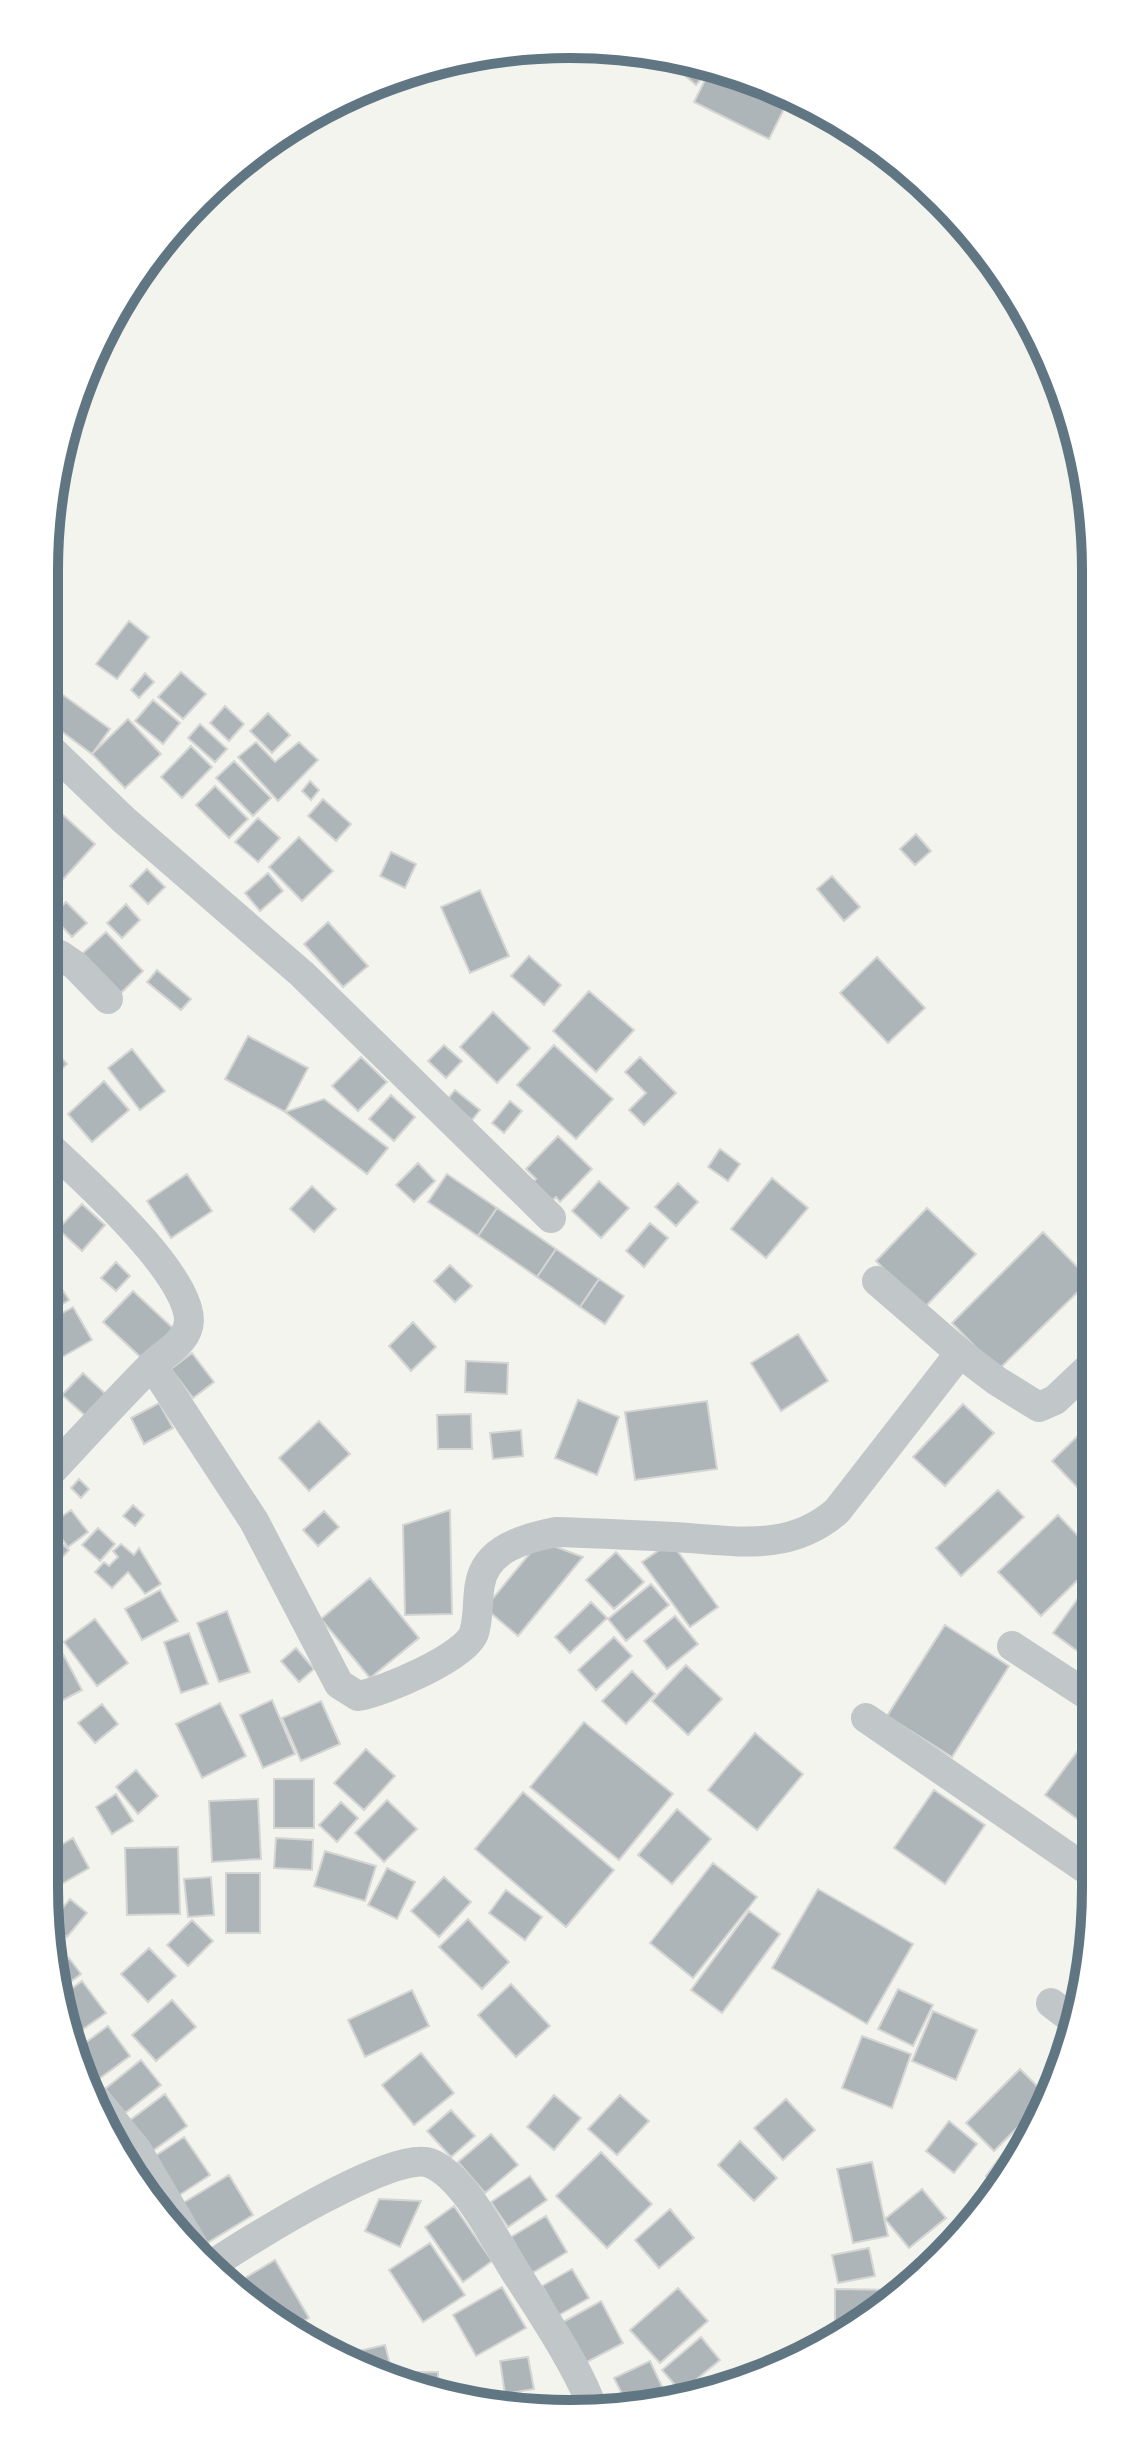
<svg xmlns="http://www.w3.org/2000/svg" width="1140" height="2458" viewBox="0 0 1140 2458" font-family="'PT Sans Narrow',sans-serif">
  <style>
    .building { fill: #adb5b9; stroke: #d5d5d3; stroke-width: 2 }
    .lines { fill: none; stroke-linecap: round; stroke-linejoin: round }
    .minor { stroke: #c1c6c8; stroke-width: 30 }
    .rim { fill: none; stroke: #617683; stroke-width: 10 }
  </style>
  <rect width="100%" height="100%" fill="#f4f4ef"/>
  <path class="building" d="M 683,57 L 710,68 L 696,85 L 675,67 Z
    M 712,66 L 771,84 L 791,95 L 769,139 L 694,102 Z
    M 129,621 L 149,637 L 117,679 L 96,664 Z
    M 181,672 L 206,694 L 183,719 L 158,697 Z
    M 145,673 L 154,682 L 139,698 L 131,690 Z
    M 63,695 L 110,729 L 92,754 L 45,719 Z
    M 153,700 L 180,723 L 163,744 L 135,721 Z
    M 225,706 L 244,724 L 229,741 L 210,723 Z
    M 268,713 L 290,735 L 272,753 L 250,731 Z
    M 128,719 L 161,754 L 125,788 L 92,754 Z
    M 200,724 L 227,749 L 215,762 L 188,738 Z
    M 256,742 L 275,762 L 299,742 L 318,760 L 278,801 L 238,757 Z
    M 191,746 L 212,767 L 182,798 L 161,777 Z
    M 234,761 L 271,798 L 253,816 L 216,778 Z
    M 310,781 L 319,790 L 311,800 L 302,791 Z
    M 215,786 L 248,819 L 229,838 L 196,805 Z
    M 323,799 L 351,824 L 336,841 L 308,816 Z
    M 63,815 L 95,844 L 56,887 L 44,876 L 44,836 Z
    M 258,818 L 280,838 L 258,862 L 235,842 Z
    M 916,834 L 931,851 L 915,865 L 900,849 Z
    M 299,837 L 333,871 L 302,901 L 269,867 Z
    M 391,852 L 416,864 L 405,888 L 380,876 Z
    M 147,869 L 165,887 L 148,904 L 130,886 Z
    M 268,873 L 283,891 L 260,911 L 245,893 Z
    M 832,876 L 860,907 L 844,921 L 817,889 Z
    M 480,890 L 509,956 L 470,973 L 441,907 Z
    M 66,902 L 87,923 L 72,937 L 52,916 Z
    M 126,904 L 140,920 L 122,938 L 107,923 Z
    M 328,922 L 368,966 L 343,987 L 304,944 Z
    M 106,932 L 143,971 L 121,993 L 82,954 Z
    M 529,956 L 561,985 L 544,1005 L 511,976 Z
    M 877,957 L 925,1008 L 888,1043 L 840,993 Z
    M 157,970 L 191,999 L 181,1010 L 147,982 Z
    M 589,991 L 634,1030 L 596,1072 L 553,1031 Z
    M 493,1012 L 530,1048 L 497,1083 L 460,1047 Z
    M 248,1036 L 308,1068 L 285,1112 L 225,1079 Z
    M 44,1039 L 67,1064 L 44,1086 Z
    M 444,1045 L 462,1061 L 446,1078 L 428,1061 Z
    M 554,1045 L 613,1099 L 576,1139 L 517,1085 Z
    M 132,1049 L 165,1091 L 140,1110 L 108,1068 Z
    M 361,1057 L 387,1082 L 358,1111 L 332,1086 Z
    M 640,1057 L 676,1093 L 644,1125 L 629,1110 L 646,1093 L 625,1072 Z
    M 104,1081 L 129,1110 L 92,1142 L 68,1114 Z
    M 455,1090 L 480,1110 L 472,1120 L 447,1100 Z
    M 391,1095 L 415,1117 L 394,1141 L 369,1119 Z
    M 324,1099 L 388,1148 L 367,1174 L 285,1112 Z
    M 510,1101 L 522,1111 L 504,1133 L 492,1123 Z
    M 558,1136 L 592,1169 L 560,1202 L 556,1197 L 548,1204 L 529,1186 L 536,1179 L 526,1169 Z
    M 720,1149 L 740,1164 L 728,1181 L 708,1167 Z
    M 418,1163 L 435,1181 L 414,1202 L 396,1185 Z
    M 187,1174 L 212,1211 L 171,1238 L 147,1201 Z
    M 447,1174 L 497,1208 L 478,1236 L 428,1202 Z
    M 772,1178 L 808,1208 L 766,1258 L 731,1229 Z
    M 599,1181 L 629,1208 L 601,1238 L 572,1211 Z
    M 678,1183 L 698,1202 L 676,1226 L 655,1207 Z
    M 312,1186 L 336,1209 L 314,1232 L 290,1209 Z
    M 82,1204 L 105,1225 L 82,1251 L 58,1229 Z
    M 497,1208 L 556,1249 L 537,1277 L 478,1236 Z
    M 927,1208 L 976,1254 L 924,1308 L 876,1261 Z
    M 650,1223 L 668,1238 L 644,1267 L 626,1251 Z
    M 1043,1232 L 1090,1280 L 998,1370 L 952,1323 Z
    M 556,1249 L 599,1279 L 580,1307 L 537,1277 Z
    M 116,1262 L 130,1276 L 116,1291 L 101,1278 Z
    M 450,1265 L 472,1286 L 455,1302 L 434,1281 Z
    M 51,1272 L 69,1300 L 50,1312 L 44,1302 L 44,1277 Z
    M 599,1279 L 624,1296 L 605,1324 L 580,1307 Z
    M 133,1291 L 177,1332 L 148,1364 L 103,1322 Z
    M 73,1307 L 92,1340 L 57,1360 L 44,1337 L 44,1323 Z
    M 413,1322 L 436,1347 L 411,1371 L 389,1346 Z
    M 798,1334 L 828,1381 L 781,1411 L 751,1363 Z
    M 192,1353 L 214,1382 L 193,1398 L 171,1369 Z
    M 466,1361 L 508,1363 L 507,1394 L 465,1392 Z
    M 83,1373 L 109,1397 L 89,1419 L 62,1395 Z
    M 578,1400 L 619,1417 L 597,1475 L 555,1458 Z
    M 707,1401 L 717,1469 L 635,1480 L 625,1412 Z
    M 159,1403 L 173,1428 L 144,1444 L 131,1418 Z
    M 963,1404 L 994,1433 L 945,1486 L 913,1457 Z
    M 471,1414 L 472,1449 L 438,1449 L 437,1415 Z
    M 1094,1420 L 1095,1502 L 1093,1504 L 1052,1461 Z
    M 319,1421 L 350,1454 L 309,1491 L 279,1458 Z
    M 521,1430 L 523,1456 L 493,1459 L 490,1433 Z
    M 79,1479 L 89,1489 L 81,1498 L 71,1488 Z
    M 998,1490 L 1024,1517 L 961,1576 L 936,1548 Z
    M 133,1505 L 144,1515 L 135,1526 L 123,1516 Z
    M 71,1510 L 88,1532 L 68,1547 L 51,1524 Z
    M 450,1510 L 452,1614 L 405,1615 L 403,1525 Z
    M 324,1511 L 339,1527 L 318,1546 L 303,1530 Z
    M 1058,1515 L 1095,1554 L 1095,1563 L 1041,1616 L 998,1572 Z
    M 44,1527 L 69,1550 L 44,1577 Z
    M 98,1528 L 115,1544 L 100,1561 L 82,1545 Z
    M 540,1541 L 583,1557 L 518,1636 L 485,1608 Z
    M 671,1542 L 718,1607 L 690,1627 L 642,1562 Z
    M 121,1544 L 134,1555 L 139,1548 L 161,1584 L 145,1594 L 128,1572 L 112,1588 L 95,1572 L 104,1562 L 109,1566 L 118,1557 L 113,1551 Z
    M 616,1552 L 644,1582 L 614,1609 L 586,1580 Z
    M 1095,1575 L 1095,1664 L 1053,1633 Z
    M 370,1578 L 419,1638 L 370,1678 L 321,1619 Z
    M 651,1584 L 669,1605 L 626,1641 L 608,1619 Z
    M 160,1590 L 178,1621 L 142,1640 L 125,1609 Z
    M 591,1602 L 607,1618 L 570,1653 L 555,1637 Z
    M 227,1611 L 250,1672 L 219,1682 L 197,1623 Z
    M 675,1616 L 698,1644 L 667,1669 L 644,1641 Z
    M 95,1619 L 128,1663 L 97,1686 L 64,1642 Z
    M 44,1620 L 57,1633 L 44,1646 Z
    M 945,1625 L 1009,1666 L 952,1757 L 887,1716 Z
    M 189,1633 L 208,1684 L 181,1693 L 164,1642 Z
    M 614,1637 L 632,1656 L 596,1690 L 578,1670 Z
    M 296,1648 L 314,1669 L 299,1682 L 281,1661 Z
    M 63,1654 L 82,1690 L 44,1710 L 44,1664 Z
    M 686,1665 L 722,1699 L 688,1735 L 652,1701 Z
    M 632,1671 L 655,1694 L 626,1724 L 602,1701 Z
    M 272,1700 L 295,1754 L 263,1768 L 240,1715 Z
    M 321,1701 L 340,1744 L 301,1761 L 282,1718 Z
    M 220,1703 L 246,1756 L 202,1778 L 176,1724 Z
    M 102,1704 L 118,1724 L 95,1743 L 78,1723 Z
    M 584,1722 L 673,1794 L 619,1860 L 530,1787 Z
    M 755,1733 L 803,1774 L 757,1830 L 708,1790 Z
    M 1088,1737 L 1096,1742 L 1096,1833 L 1045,1795 Z
    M 366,1749 L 395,1776 L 364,1810 L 334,1783 Z
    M 136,1770 L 158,1796 L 138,1814 L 116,1787 Z
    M 274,1779 L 314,1779 L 314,1828 L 274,1828 Z
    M 934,1790 L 985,1825 L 945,1884 L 894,1848 Z
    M 523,1792 L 614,1870 L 566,1927 L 475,1849 Z
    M 116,1794 L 133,1821 L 112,1834 L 96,1807 Z
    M 258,1799 L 261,1859 L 212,1862 L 209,1801 Z
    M 387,1800 L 417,1829 L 384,1862 L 355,1833 Z
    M 341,1802 L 358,1818 L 337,1842 L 319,1825 Z
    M 677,1809 L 711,1839 L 672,1884 L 638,1855 Z
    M 73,1838 L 89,1868 L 46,1893 L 44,1855 Z
    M 276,1838 L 313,1840 L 312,1870 L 274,1868 Z
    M 178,1847 L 180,1914 L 127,1915 L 125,1848 Z
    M 325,1851 L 376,1866 L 365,1901 L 314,1886 Z
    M 713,1863 L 757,1897 L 693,1978 L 650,1943 Z
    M 387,1868 L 415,1882 L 397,1919 L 368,1905 Z
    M 226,1873 L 260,1873 L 260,1933 L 226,1933 Z
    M 211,1877 L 214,1915 L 188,1917 L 184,1879 Z
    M 444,1877 L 471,1902 L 439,1937 L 411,1911 Z
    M 818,1889 L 913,1944 L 867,2024 L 772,1968 Z
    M 506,1890 L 542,1917 L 525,1940 L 489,1913 Z
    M 70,1899 L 87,1913 L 67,1937 L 50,1923 Z
    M 749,1911 L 780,1934 L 722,2013 L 691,1990 Z
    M 468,1919 L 509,1962 L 482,1989 L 439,1947 Z
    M 192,1920 L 213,1941 L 188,1966 L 167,1945 Z
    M 149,1948 L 176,1976 L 148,2002 L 121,1974 Z
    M 69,1958 L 81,1974 L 61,1989 L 57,1967 Z
    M 82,1981 L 106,2013 L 69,2039 L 62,1996 Z
    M 511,1984 L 550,2026 L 516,2057 L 478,2015 Z
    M 898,1989 L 933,2005 L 913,2046 L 878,2029 Z
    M 412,1990 L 429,2026 L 365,2057 L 348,2020 Z
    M 172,2000 L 196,2027 L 156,2061 L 132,2035 Z
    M 933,2011 L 977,2030 L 956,2080 L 912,2061 Z
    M 108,2026 L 130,2056 L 96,2081 L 73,2052 Z
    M 862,2036 L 911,2054 L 892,2108 L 842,2088 Z
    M 421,2053 L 454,2093 L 414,2125 L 382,2085 Z
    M 141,2060 L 161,2085 L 125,2113 L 105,2089 Z
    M 1020,2069 L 1048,2097 L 994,2151 L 966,2123 Z
    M 165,2094 L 187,2126 L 151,2152 L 129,2121 Z
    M 554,2095 L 581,2118 L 554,2150 L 527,2127 Z
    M 620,2095 L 649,2121 L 617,2155 L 588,2129 Z
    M 786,2099 L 815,2130 L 783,2160 L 754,2128 Z
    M 451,2110 L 475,2136 L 451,2157 L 427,2131 Z
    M 949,2121 L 977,2144 L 954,2173 L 926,2151 Z
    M 491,2134 L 518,2165 L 485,2193 L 458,2162 Z
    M 184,2137 L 210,2175 L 178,2196 L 152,2158 Z
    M 740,2141 L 777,2178 L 754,2201 L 718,2165 Z
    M 1006,2149 L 1015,2155 L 997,2184 L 986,2176 Z
    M 601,2152 L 652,2204 L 607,2248 L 556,2196 Z
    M 872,2162 L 888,2236 L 853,2243 L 837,2169 Z
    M 229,2175 L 253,2215 L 207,2243 L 183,2203 Z
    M 530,2176 L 547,2200 L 508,2227 L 491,2202 Z
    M 922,2189 L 946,2218 L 909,2248 L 885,2219 Z
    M 379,2199 L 421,2201 L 400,2247 L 365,2231 Z
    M 454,2206 L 492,2261 L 463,2282 L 425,2227 Z
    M 670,2209 L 694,2238 L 659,2268 L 635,2240 Z
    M 546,2216 L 567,2252 L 532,2273 L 511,2237 Z
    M 430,2243 L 465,2295 L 423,2322 L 389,2270 Z
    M 869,2248 L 875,2276 L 838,2283 L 832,2255 Z
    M 275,2260 L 309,2318 L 290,2329 L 235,2284 Z
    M 572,2269 L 589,2298 L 559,2315 L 542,2286 Z
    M 502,2287 L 526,2328 L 476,2356 L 453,2315 Z
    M 678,2288 L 708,2321 L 660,2363 L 630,2330 Z
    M 835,2289 L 899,2290 L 835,2342 Z
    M 601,2301 L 623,2343 L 585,2363 L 563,2322 Z
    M 701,2337 L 720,2360 L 681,2392 L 662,2370 Z
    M 385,2345 L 393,2376 L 341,2355 Z
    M 528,2357 L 534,2389 L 505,2394 L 500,2361 Z
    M 650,2361 L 665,2393 L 629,2408 L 614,2378 Z
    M 408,2372 L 438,2372 L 438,2393 L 408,2382 Z"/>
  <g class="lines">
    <path class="minor" d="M 44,743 L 124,820 L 302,974 L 551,1218
      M 44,961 L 60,955 L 76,966 L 108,999
      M 960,1353 L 997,1381 L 1039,1407 L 1055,1400 L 1094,1363
      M 152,1365 L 254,1521 L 339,1684 L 358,1696 C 383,1692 466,1657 474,1633 C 479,1617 477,1599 480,1584 C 486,1548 526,1538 556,1532 C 595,1533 634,1535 673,1537 C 733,1540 788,1554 837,1511 L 960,1353 L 877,1281
      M 44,1479 C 79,1442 113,1404 149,1368 C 161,1355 180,1347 187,1330 C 206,1286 75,1171 44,1142
      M 1012,1646 L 1095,1700
      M 866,1718 L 1096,1876
      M 1051,2003 L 1076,2022
      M 86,2088 L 137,2150 L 198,2254
      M 212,2265 C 246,2242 394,2149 430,2163 C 465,2177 496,2242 516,2273 C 536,2304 586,2379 593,2412"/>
  </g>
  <path d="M0 0H1140V2458H0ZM570 58H570A512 512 0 0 1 1082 570V1888A512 512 0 0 1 570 2400H570A512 512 0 0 1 58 1888V570A512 512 0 0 1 570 58Z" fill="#fff" fill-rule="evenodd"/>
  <path class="rim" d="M570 58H570A512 512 0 0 1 1082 570V1888A512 512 0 0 1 570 2400H570A512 512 0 0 1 58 1888V570A512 512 0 0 1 570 58Z"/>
</svg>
